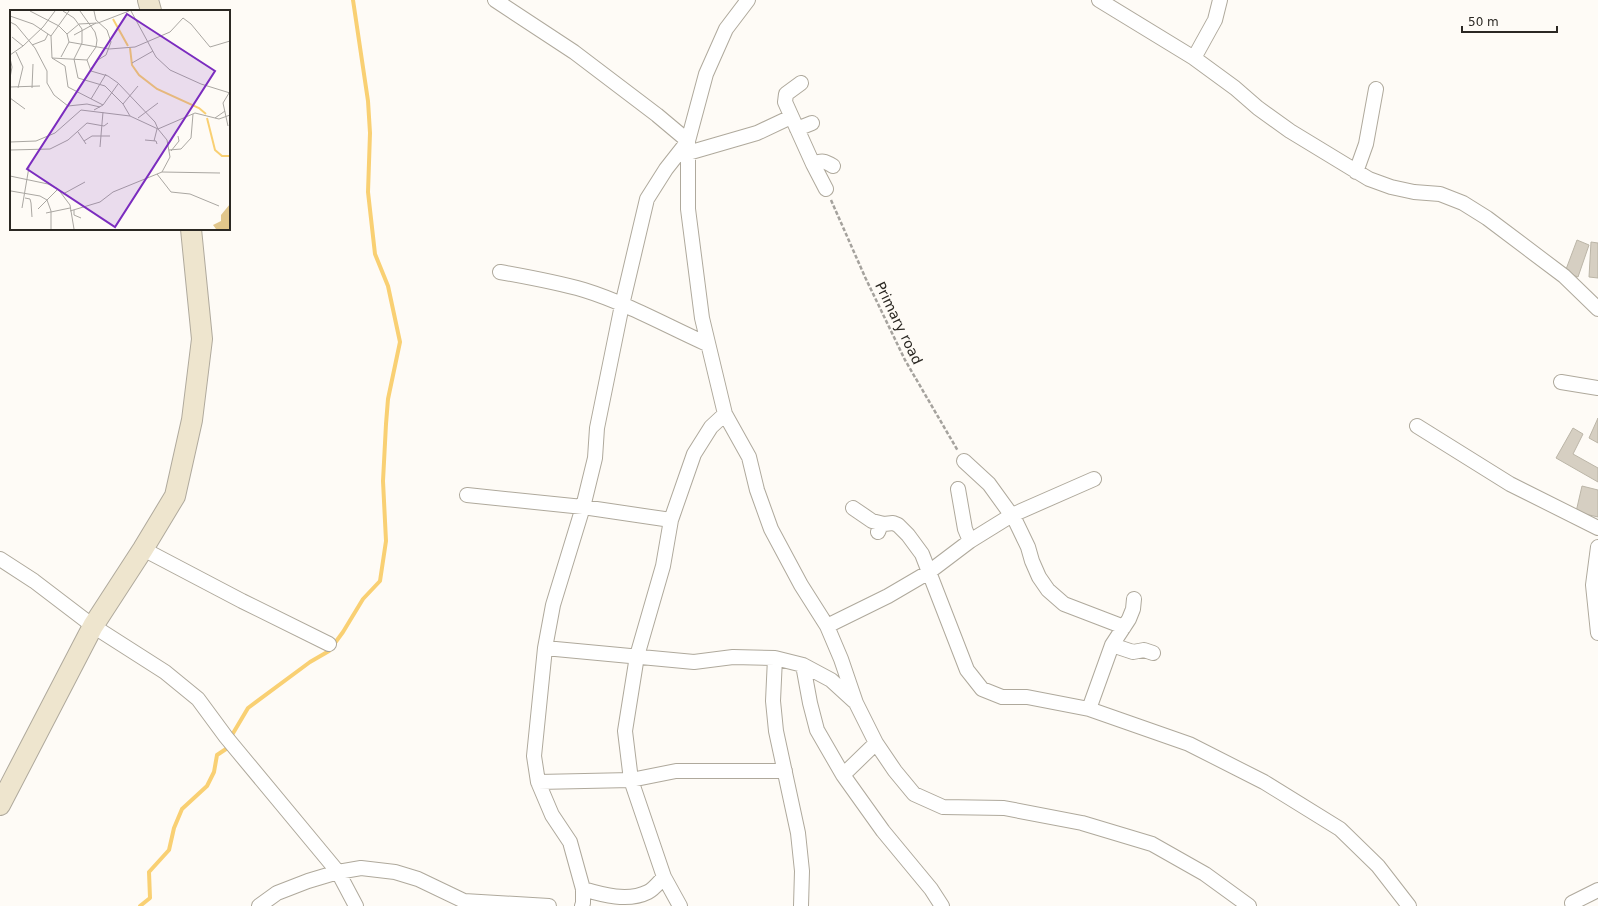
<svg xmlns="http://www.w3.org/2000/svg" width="1598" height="906" viewBox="0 0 1598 906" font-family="'DejaVu Sans',sans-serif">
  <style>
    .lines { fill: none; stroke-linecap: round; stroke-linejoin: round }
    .stream { stroke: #f9d073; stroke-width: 4 }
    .building { fill: #d6cfc2; stroke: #bbb5a7 }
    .street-casing { stroke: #afa99c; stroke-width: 16 }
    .secondary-casing { stroke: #afa99c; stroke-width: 22 }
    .path { stroke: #a5a29d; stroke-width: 2.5; stroke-dasharray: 4 2; stroke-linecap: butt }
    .street { stroke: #fff; stroke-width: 14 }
    .secondary { stroke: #eee5ce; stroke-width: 20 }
    .labels { text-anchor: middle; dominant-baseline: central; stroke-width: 3; stroke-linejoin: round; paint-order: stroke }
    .street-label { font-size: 14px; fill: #2b2823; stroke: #fefbf6 }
    .inset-river { fill: none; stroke: #f9d073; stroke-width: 2 }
    .inset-road { fill: none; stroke: #aaa7a2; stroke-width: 1 }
    .view { fill: #7b2cbf; fill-opacity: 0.15; stroke: #7b2cbf; stroke-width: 2 }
    .inset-edge { fill: none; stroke: #2b2823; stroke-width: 2 }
  </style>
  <rect width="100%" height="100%" fill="#fefbf6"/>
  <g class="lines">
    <path class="stream" d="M 232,735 L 248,708 L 310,662 L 329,651 L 343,632 L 363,599 L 380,581 L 386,541 L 383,481 L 386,424 L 388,399 L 400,342 L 388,286 L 375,254 L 368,192 L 370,133 L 368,101 L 353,0
      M 140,906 L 150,898 L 149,872 L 169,850 L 174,828 L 182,809 L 207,786 L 214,772 L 217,755 L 229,747"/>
  </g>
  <path class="building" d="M 1577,240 L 1589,245 L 1578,277 L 1565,272 Z
    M 1591,242 L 1598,243 L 1598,278 L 1589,277 Z
    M 1598,418 L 1598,443 L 1589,438 Z
    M 1573,428 L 1583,434 L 1573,454 L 1598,468 L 1598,482 L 1556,458 Z
    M 1582,486 L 1598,490 L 1598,517 L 1576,512 Z"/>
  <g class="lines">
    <g class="street-casing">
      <path id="street" d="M 495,0 L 574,52 L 657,115 L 688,141 L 666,169 L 647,199 L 622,305 L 597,428 L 595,458 L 583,507 L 553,605 L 545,648 L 534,756 L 538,782 L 552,815 L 570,842 L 583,889 L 583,903 L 582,906
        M 748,0 L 726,29 L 706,74 L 688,141 L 688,209 L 702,318 L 725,414 L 749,457 L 757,490 L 771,529 L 801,585 L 827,626 L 841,659 L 856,703 L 876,743 L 895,771 L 914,794 L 943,807 L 1004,808 L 1082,823 L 1152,844 L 1205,874 L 1249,906
        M 1099,0 L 1194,58 L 1235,88 L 1258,108 L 1290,131 L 1369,179 L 1391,187 L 1414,192 L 1440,194 L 1463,203 L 1487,218 L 1564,276 L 1598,309
        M 1194,58 L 1215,20 L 1220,0
        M 801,83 L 786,94 L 785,102 L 813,164 L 826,189
        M 797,129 L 812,123
        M 688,153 L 757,133 L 791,117
        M 813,164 C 822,160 825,161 833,166
        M 1356,172 L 1366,144 L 1376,89
        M 500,272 C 528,277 556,282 584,290 C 626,303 667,326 707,344
        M 1561,382 L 1598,388
        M 1417,426 L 1510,484 L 1598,528
        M 964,461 L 989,484 L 1015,520 L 1028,547 L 1032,561 L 1039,577 L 1048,590 L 1064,604 L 1124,627
        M 958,489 L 965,529 L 970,541
        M 467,495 L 583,507 L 671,520
        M 853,508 L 872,521 L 884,524
        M 878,532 L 880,527 L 884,524 L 893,523 L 898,525 L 908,535 L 922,554 L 967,670 L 982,689 L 1002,697 L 1027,697 L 1089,709 L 1189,744 L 1264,782 L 1340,829 L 1378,866 L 1409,906
        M 1598,547 L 1593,585 L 1598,633
        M 143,549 L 242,601 L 329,644
        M 0,559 L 34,581 L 93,626 L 165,672 L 198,699 L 226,737 L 338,872 L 356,906
        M 827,626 L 888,596 L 929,572 L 970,541 L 1012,515 L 1094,479
        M 1112,645 L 1133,652 L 1144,650 L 1153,653
        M 545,648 L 694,662 L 733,657 L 775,658 L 803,665 L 831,680 L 854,701
        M 775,658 L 773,701 L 776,731 L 798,833 L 802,871 L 801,906
        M 803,665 L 810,703 L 817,730 L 843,775 L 883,831 L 931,889 L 942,906
        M 1089,709 L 1112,645 L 1129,619 L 1133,609 L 1134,599
        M 843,775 L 876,743
        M 538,782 L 631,780 L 676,771 L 785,771
        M 583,889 C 603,895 628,902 648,892 C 654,889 659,882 664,877
        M 464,901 L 549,906
        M 1572,903 L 1598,890
        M 259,906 L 277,893 L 308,881 L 338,872 L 361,868 L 395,872 L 418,879 L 464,901 L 470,906
        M 680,906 L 664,877 L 631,780 L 625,731 L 637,656 L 663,566 L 671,520 L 694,454 L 711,427 L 725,414"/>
    </g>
    <g class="secondary-casing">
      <path id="secondary" d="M 148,0 L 151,11
        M 0,805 L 93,626 L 143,549 L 175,496 L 192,420 L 202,339 L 191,229"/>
    </g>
    <path class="path" d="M 831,200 L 865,277 L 905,360 L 958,451"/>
    <use href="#street" class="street"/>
    <use href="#secondary" class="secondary"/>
  </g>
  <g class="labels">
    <g class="street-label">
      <text transform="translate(899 323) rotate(64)">Primary road</text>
    </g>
  </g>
  <g transform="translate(10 10)">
    <rect width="220" height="220" fill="#fefbf6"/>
    <path d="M 220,194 L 220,219 L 206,219 L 203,215 L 211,211 L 211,205 Z" fill="#e1c68b"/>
    <path class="inset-river" d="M 103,9 L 118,36M 120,38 L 122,55 L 129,65 L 147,79 L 189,98 L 196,104M 197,108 L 205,140 L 212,146 L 220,146"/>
    <path class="inset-road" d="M 20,1 L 49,16 L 57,24 L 59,32 L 51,47M 53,1 L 64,8 L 72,19 L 72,33 L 64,49 L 68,68 L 95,76 L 113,94 L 120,106M 70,1 L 85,22 L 87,30 L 86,37 L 77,50 L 81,61 L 98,66 L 108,73 L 145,112 L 148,119 L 185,103 L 209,109 L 220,105M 84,1 L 86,10 L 97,20 L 101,32 L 96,45 L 86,51M 121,1 L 146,47 L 160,60 L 191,74 L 220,83M 0,6 L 23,14 L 41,26 L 42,48M 0,12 L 6,15 L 25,38 L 37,61 L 37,73 L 44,85 L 58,96 L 77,94 L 90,97M 57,24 L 69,14 L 88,13 L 119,1M 64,25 L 86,13M 41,26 L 59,1M 2,27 L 13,36M 59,32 L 99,39 L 125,37 L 160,22 L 173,8 L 181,14 L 200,37 L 220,31M 22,35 L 35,30 L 38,24M 6,42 L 13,57 L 8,78M 0,45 L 13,36 L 33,17 L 45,1M 0,48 L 2,57 L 0,68M 42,48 L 55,56 L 58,77 L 93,95M 42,48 L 77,50M 122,53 L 143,41M 80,60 L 88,50M 0,77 L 30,76M 22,78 L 23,54M 0,88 L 15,99M 81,89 L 96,64M 113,94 L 128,76M 84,100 L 93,95 L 108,74M 128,108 L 148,93M 205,108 L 215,101M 218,116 L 213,93 L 219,83M 68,122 L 76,134M 135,130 L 146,131 L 147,134M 74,131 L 82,126 L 100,126M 144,131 L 147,119M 0,132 L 26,131 L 45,123 L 71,100 L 120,106 L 148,119 L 157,130 L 160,147 L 152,162M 90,137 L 93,102M 0,140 L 40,139 L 58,130 L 77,113 L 94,116 L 98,113M 159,140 L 171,139 L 181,128 L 183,104M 161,141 L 169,131 L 168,126M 147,164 L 161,182 L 180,184 L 209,196M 0,166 L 38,174 L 48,179 L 60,195 L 64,219M 1,181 L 30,186 L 37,190 L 41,201 L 41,219M 53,184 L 75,172M 15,188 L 20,189 L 21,193 L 22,207M 12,198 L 19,157M 28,199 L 48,179M 64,200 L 64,205 L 71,208M 60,201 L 90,192 L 103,182 L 152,162 L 210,163M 36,203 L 60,198"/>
    <path class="view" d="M 117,4 L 205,61 L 105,217 L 17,159 Z"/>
    <rect width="220" height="220" class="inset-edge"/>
  </g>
  <path d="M1462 26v6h95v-6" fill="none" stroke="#2b2823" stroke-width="2"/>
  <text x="1468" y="26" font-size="12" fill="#2b2823" stroke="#fefbf6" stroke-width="3" paint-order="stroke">50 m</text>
</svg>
